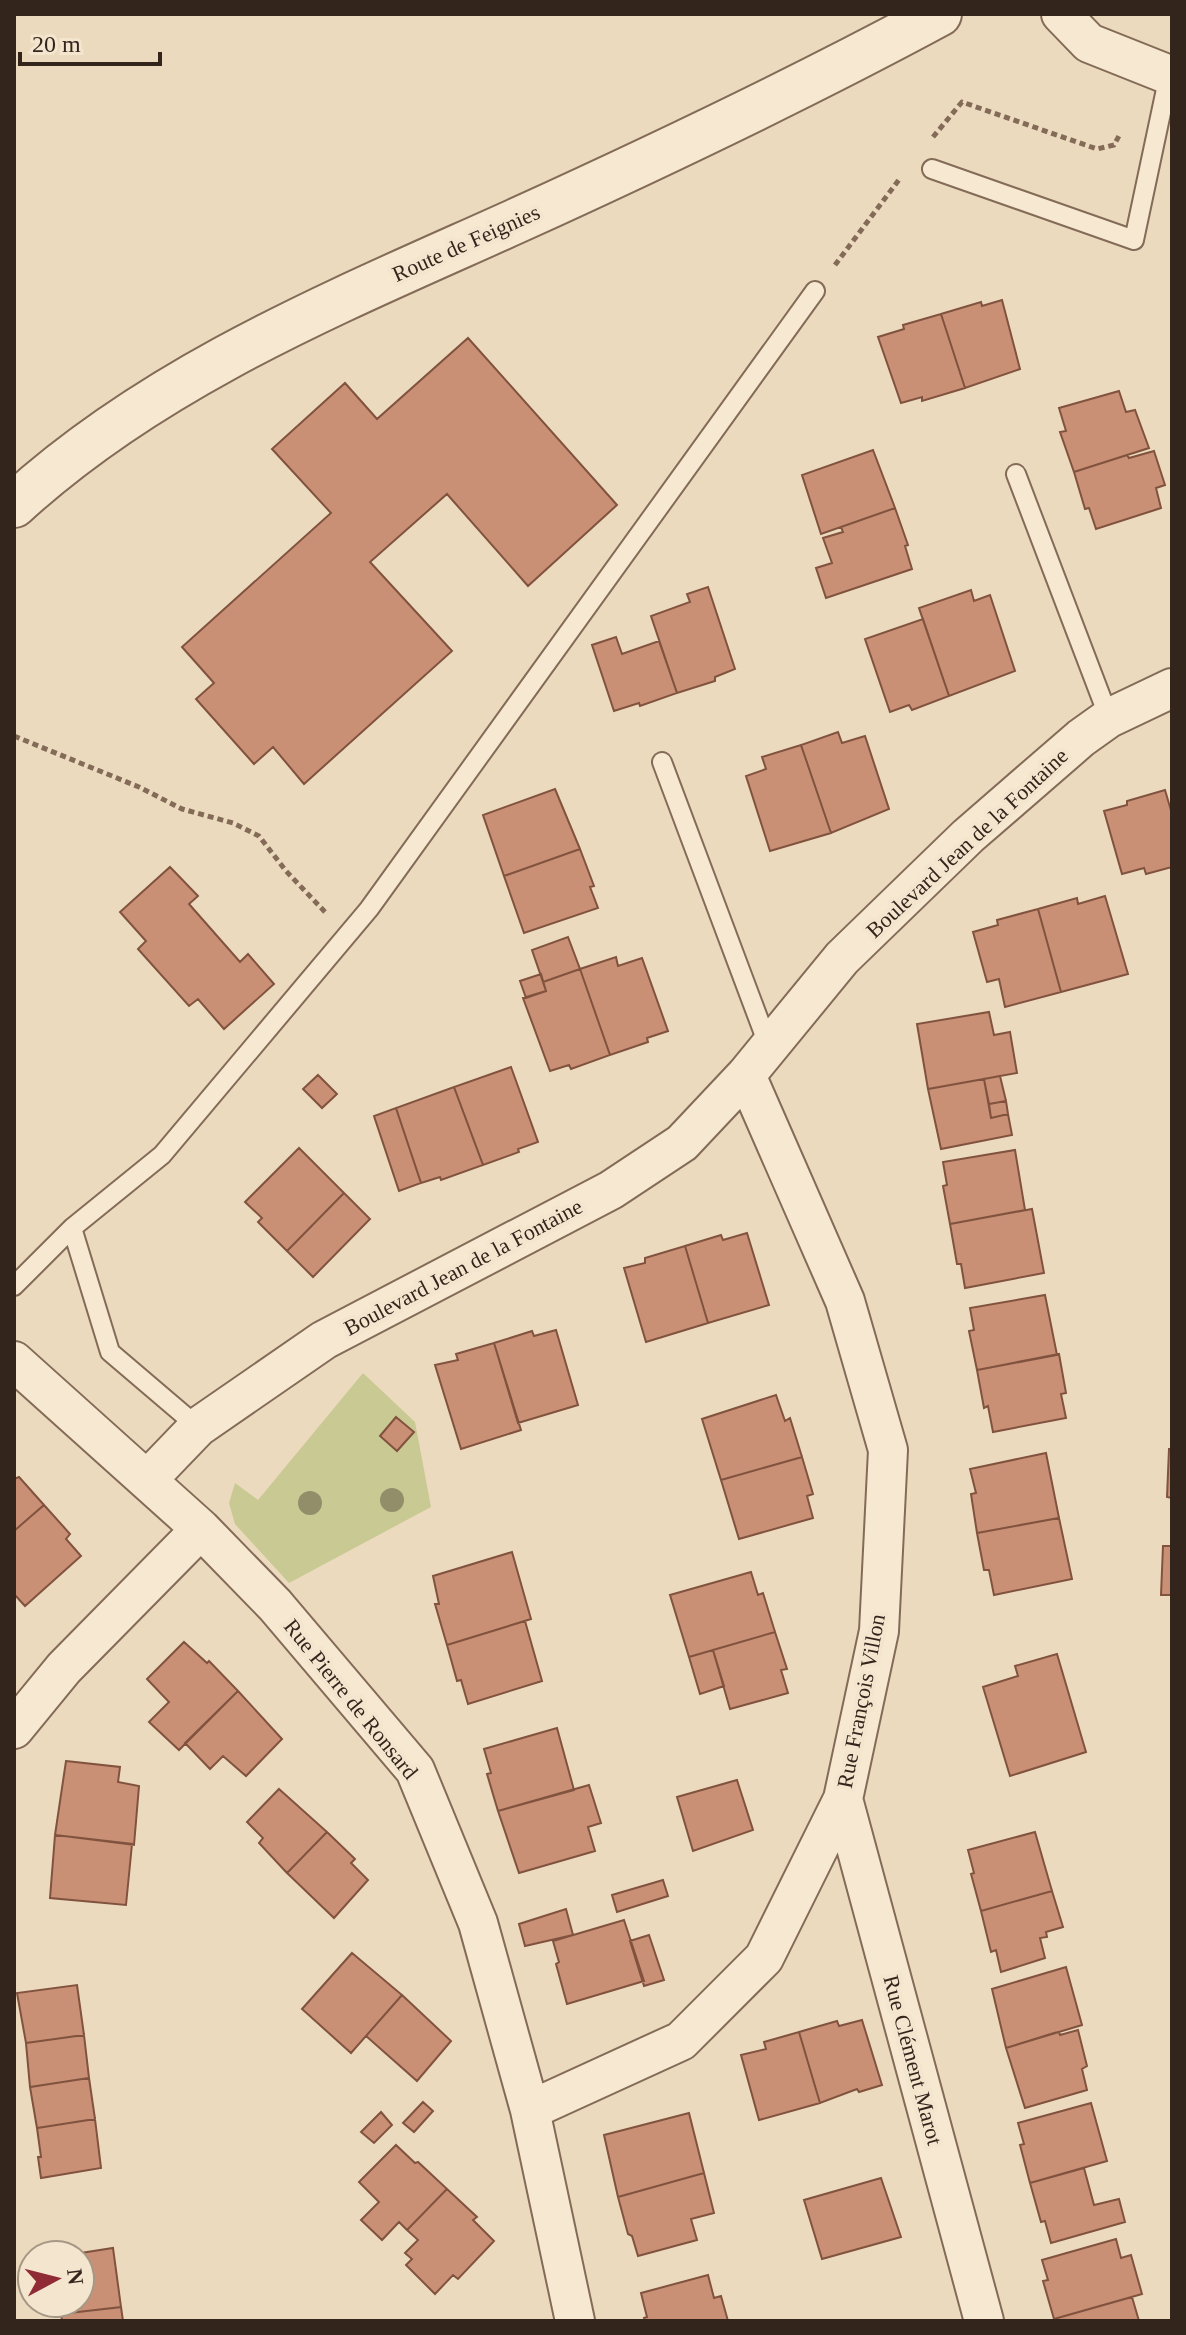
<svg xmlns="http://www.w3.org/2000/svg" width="1186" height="2335" viewBox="0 0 1186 2335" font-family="Georgia,serif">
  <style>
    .green { fill: #c8c993 }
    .building { fill: #c99075; stroke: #81533f; stroke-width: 2 }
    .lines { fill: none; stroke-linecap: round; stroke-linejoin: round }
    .service-casing { stroke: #836b58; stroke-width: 22 }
    .minor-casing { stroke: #836b58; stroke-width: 42 }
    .tertiary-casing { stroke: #836b58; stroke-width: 48 }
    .path { stroke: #836b58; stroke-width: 5; stroke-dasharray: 6 4; stroke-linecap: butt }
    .service { stroke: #f7e8d1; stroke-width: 18 }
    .minor { stroke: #f7e8d1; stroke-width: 38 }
    .tertiary { stroke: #f7e8d1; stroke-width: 44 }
    .tree { fill: #928e69 }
    .labels { text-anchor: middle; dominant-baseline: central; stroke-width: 8; stroke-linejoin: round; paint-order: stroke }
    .street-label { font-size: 22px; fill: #33251c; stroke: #f3e5ce }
  </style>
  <rect width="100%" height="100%" fill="#ecdabe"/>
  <path class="green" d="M 363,1373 L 415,1422 L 431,1507 L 289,1583 L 235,1524 L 229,1503 L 235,1483 L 258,1500 Z"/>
  <path class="building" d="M 1002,300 L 1020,369 L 965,388 L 941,314 L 981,302 L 982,306 Z
    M 941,314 L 965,388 L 922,401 L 922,397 L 901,403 L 878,337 L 904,329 L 903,325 Z
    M 468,338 L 617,505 L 528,586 L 447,494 L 370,562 L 452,651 L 304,784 L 273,747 L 254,764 L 196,699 L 214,683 L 182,647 L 331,513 L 272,449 L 345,383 L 377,419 Z
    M 1119,391 L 1126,412 L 1135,410 L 1149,448 L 1074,472 L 1060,432 L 1066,431 L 1059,408 Z
    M 873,450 L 895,508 L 821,534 L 802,475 Z
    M 1154,451 L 1165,485 L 1156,488 L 1161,508 L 1096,529 L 1089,508 L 1085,509 L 1074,472 L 1127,455 L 1129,458 Z
    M 895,508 L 908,545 L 905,546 L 912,569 L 826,598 L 816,568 L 832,563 L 823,538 L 843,532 L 841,527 Z
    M 708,587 L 735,669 L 715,677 L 715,681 L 677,693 L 651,616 L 690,602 L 687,594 Z
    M 971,590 L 974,601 L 990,595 L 1015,671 L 949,696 L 919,608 Z
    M 923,619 L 949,696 L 912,710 L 909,705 L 890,712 L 865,639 Z
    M 616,637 L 622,654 L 659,641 L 677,693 L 640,706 L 639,703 L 614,711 L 592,645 Z
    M 838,732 L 842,743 L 865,736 L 889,809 L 831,833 L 801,745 Z
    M 801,745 L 831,833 L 770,851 L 746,776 L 766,769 L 762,757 Z
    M 555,789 L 580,849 L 504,876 L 483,815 Z
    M 1165,790 L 1172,814 L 1172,867 L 1146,874 L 1144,868 L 1122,874 L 1104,811 L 1127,805 L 1127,801 Z
    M 580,849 L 594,886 L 590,887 L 598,908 L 524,933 L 504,876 Z
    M 170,867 L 198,896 L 189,904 L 240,962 L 248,954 L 274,984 L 224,1029 L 198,999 L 189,1006 L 138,949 L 146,941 L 120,912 Z
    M 1105,896 L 1128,974 L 1061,992 L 1038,909 L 1077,898 L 1078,904 Z
    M 1038,909 L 1061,992 L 1005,1007 L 999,979 L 987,982 L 973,932 L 998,925 L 997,920 Z
    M 568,937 L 580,969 L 543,982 L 532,950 Z
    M 616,957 L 618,966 L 642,958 L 668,1031 L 647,1038 L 648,1042 L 610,1055 L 580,969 Z
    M 580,969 L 610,1055 L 571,1069 L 569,1065 L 550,1071 L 523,998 L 546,991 L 543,982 Z
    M 541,974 L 546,991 L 526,998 L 520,981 Z
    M 989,1012 L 994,1035 L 1010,1032 L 1017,1073 L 928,1089 L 917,1024 Z
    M 511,1067 L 538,1142 L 518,1149 L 519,1152 L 483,1165 L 454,1087 Z
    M 318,1075 L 337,1094 L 322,1108 L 303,1089 Z
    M 1000,1076 L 1006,1101 L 989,1104 L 984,1079 Z
    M 984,1079 L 991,1118 L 1008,1114 L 1012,1135 L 941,1149 L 928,1089 Z
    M 454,1087 L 483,1165 L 441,1180 L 440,1177 L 421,1183 L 396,1108 Z
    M 1006,1101 L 1008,1114 L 991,1118 L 989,1104 Z
    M 396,1108 L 421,1183 L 399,1191 L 374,1116 Z
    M 299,1148 L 344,1193 L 287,1251 L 258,1222 L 262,1218 L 245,1202 Z
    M 1015,1150 L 1025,1210 L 950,1224 L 943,1186 L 947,1185 L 943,1162 Z
    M 344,1193 L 370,1219 L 313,1277 L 287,1251 Z
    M 1032,1209 L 1044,1273 L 965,1288 L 961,1264 L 957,1264 L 950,1224 Z
    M 747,1233 L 769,1305 L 708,1323 L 685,1246 L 721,1235 L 723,1240 Z
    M 685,1246 L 708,1323 L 646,1342 L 624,1268 L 645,1263 L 645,1258 Z
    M 1045,1295 L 1057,1355 L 977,1370 L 969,1331 L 974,1330 L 970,1308 Z
    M 556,1330 L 578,1405 L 518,1423 L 494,1343 L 532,1331 L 534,1336 Z
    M 494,1343 L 521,1430 L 461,1449 L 435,1365 L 458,1360 L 456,1354 Z
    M 1059,1354 L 1066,1393 L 1061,1394 L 1066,1418 L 993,1432 L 988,1406 L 984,1408 L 977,1370 Z
    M 776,1395 L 785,1421 L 790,1418 L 802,1457 L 721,1480 L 702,1419 Z
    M 396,1417 L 414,1432 L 397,1451 L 380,1436 Z
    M 1169,1449 L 1172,1449 L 1172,1498 L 1167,1497 Z
    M 1046,1453 L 1059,1518 L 977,1533 L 971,1494 L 976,1493 L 970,1469 Z
    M 802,1457 L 813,1494 L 807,1496 L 813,1518 L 739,1539 L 721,1480 Z
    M 19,1477 L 44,1505 L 14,1531 L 14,1479 Z
    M 44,1505 L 70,1534 L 66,1539 L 81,1556 L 25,1606 L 14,1594 L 14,1531 Z
    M 1059,1518 L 1072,1579 L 994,1595 L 989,1570 L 984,1570 L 977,1533 Z
    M 1163,1546 L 1172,1546 L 1172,1595 L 1161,1595 Z
    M 512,1552 L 531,1619 L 447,1645 L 435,1604 L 439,1604 L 433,1576 Z
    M 751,1572 L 758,1595 L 763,1593 L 775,1632 L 689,1657 L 670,1595 Z
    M 525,1621 L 542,1681 L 468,1704 L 461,1680 L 457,1681 L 447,1645 Z
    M 775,1632 L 787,1669 L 781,1670 L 788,1693 L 730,1709 L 713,1650 Z
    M 184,1642 L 207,1663 L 209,1661 L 238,1691 L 179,1750 L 149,1722 L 169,1702 L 147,1679 Z
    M 713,1650 L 724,1686 L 700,1694 L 689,1657 Z
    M 1057,1654 L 1086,1752 L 1010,1776 L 983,1687 L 1018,1676 L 1015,1666 Z
    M 238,1691 L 282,1739 L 246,1776 L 223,1756 L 210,1769 L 185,1743 Z
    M 557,1728 L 574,1790 L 498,1811 L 487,1774 L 491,1773 L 484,1749 Z
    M 66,1761 L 120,1767 L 118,1782 L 139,1786 L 134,1845 L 55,1835 Z
    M 737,1780 L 753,1830 L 693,1851 L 677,1797 Z
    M 589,1785 L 601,1823 L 588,1827 L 595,1851 L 519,1873 L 498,1811 Z
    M 279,1789 L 327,1832 L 287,1873 L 259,1843 L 263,1838 L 247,1822 Z
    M 327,1832 L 355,1859 L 351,1863 L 368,1880 L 334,1918 L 287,1873 Z
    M 1035,1832 L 1052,1891 L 981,1911 L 971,1874 L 974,1873 L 968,1850 Z
    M 55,1835 L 132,1844 L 126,1905 L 50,1898 Z
    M 663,1880 L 668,1896 L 617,1912 L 612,1895 Z
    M 1052,1891 L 1063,1927 L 1046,1932 L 1047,1937 L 1040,1938 L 1045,1958 L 1001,1972 L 996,1950 L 991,1952 L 981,1911 Z
    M 566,1909 L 573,1935 L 525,1946 L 519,1924 Z
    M 624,1920 L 644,1981 L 567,2004 L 556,1964 L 559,1962 L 553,1941 Z
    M 649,1935 L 664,1980 L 644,1986 L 630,1941 Z
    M 352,1953 L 402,1995 L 351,2053 L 302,2009 Z
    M 1066,1967 L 1082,2025 L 1006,2048 L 992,1989 Z
    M 77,1985 L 84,2035 L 26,2043 L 17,1993 Z
    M 402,1995 L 451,2041 L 417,2081 L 366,2036 Z
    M 862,2020 L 882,2085 L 859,2092 L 857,2089 L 820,2103 L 799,2032 L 837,2021 L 839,2026 Z
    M 1078,2030 L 1087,2066 L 1082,2069 L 1087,2090 L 1025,2108 L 1006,2048 L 1054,2033 L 1059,2032 L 1060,2035 Z
    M 799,2032 L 820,2103 L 759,2120 L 741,2055 L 766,2049 L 764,2042 Z
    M 84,2035 L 89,2078 L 30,2087 L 26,2043 Z
    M 89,2078 L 95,2119 L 37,2128 L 30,2087 Z
    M 423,2102 L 433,2111 L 414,2132 L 403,2123 Z
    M 1091,2103 L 1107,2161 L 1030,2183 L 1020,2145 L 1024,2144 L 1018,2123 Z
    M 381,2112 L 392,2125 L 374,2143 L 361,2132 Z
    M 689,2113 L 704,2173 L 618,2197 L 604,2135 Z
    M 95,2119 L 101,2168 L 41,2178 L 38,2157 L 41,2157 L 37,2128 Z
    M 396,2145 L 415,2163 L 418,2162 L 447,2189 L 407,2230 L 399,2222 L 382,2240 L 361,2220 L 379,2202 L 359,2182 Z
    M 1084,2168 L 1094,2205 L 1119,2199 L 1125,2222 L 1051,2243 L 1045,2221 L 1041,2222 L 1030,2183 Z
    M 704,2173 L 714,2213 L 691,2219 L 697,2240 L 638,2256 L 632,2236 L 628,2234 L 618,2197 Z
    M 881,2178 L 901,2237 L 822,2259 L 804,2200 Z
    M 447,2189 L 477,2217 L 473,2220 L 494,2241 L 458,2279 L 453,2275 L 435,2294 L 406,2265 L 412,2259 L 405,2253 L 418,2240 L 407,2230 Z
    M 1116,2239 L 1121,2258 L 1131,2255 L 1142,2294 L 1054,2319 L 1043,2281 L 1048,2280 L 1042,2260 Z
    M 113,2248 L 121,2307 L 61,2314 L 59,2303 L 80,2303 L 80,2255 L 68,2255 Z
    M 708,2275 L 714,2298 L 721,2296 L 728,2321 L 645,2321 L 644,2318 L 647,2317 L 641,2293 Z
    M 1132,2297 L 1139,2321 L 1054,2321 L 1054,2319 Z
    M 121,2307 L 123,2321 L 62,2321 L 61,2314 Z"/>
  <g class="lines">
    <g class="service-casing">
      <path id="service" d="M 932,169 L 1134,240 L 1169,75
        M 1016,474 L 1109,718
        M 662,762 L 769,1047
        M 72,1228 L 162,1155 L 369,909 L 815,291
        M 14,1286 L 72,1228 L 110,1352 L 198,1427"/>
    </g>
    <g class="minor-casing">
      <path id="minor" d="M 1061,14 L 1089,43 L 1172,76
        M 14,1361 L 201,1529 L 275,1605 L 415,1770 L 478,1923 L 530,2110 L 575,2321
        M 148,1479 L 198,1427 L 324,1340 L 611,1190 L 682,1143 L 746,1075 L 842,958 L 968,836 L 1081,738 L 1109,718 L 1172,688
        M 14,1729 L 64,1668 L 201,1529
        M 843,1799 L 984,2321
        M 530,2110 L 681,2041 L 764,1958 L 843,1799 L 879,1631 L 888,1450 L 845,1301 L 746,1075"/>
    </g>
    <g class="tertiary-casing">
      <path id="tertiary" d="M 14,505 C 157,374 341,300 516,221 C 659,156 800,89 939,14"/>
    </g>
    <path class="path" d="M 933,137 L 962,102 L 1097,149 L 1114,145 L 1120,134
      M 835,265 L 901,177
      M 14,736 L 139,787 L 182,809 L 233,823 L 259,836 L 286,871 L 326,913"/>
    <use href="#service" class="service"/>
    <use href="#minor" class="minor"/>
    <use href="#tertiary" class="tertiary"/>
  </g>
  <g class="tree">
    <circle cx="392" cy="1500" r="12"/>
    <circle cx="310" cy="1503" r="12"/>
  </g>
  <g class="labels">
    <g class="street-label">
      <text transform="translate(466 243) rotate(-24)">Route de Feignies</text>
      <text transform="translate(967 843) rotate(-43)">Boulevard Jean de la Fontaine</text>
      <text transform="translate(463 1267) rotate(-28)">Boulevard Jean de la Fontaine</text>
      <text transform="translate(351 1699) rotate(51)">Rue Pierre de Ronsard</text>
      <text transform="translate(861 1701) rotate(-79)">Rue François Villon</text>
      <text transform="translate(913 2060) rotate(75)">Rue Clément Marot</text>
    </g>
  </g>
  <rect width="1186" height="2335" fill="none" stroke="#33251c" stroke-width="32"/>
  <g transform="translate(56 2279) rotate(83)"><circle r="38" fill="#f3e5ce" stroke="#a69887" stroke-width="2"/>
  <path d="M0-6L14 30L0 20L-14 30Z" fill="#902a35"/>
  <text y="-12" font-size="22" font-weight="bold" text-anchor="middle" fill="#33251c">N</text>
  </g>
  <path d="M20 52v12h140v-12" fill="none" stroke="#33251c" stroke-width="4"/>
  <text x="32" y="52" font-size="24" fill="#33251c" stroke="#f3e5ce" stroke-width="6" paint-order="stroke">20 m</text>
</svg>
